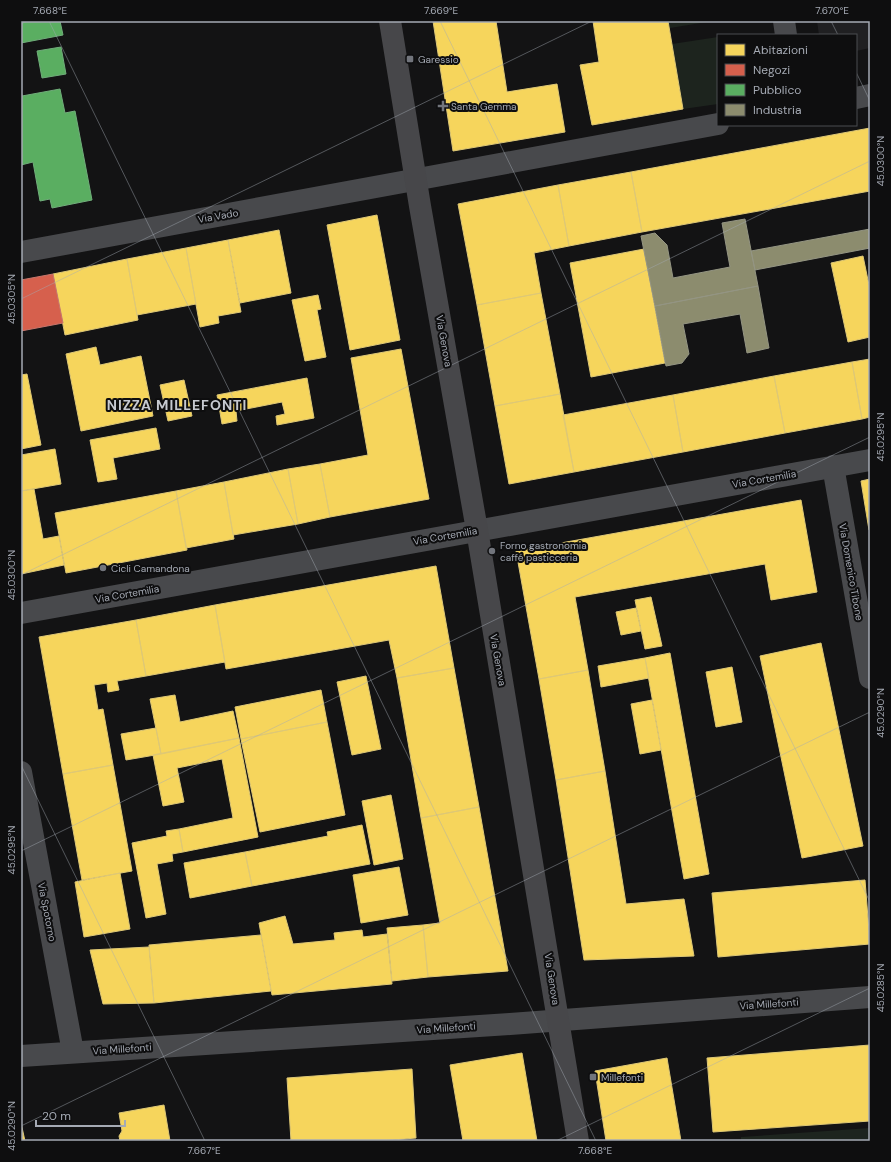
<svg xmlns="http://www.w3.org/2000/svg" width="891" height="1162" viewBox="0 0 891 1162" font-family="'DM Sans',sans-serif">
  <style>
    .built { fill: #202022 }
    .green { fill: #1d241e }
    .homes { fill: #f6d55c; stroke: #dec876 }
    .shops { fill: #d6604d; stroke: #c7766c }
    .public { fill: #5aae61; stroke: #70ad7a }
    .industry { fill: #8c8c6e; stroke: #949583 }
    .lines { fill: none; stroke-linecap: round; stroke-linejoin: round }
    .street { stroke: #48494c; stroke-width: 22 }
    .secondary { stroke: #47474a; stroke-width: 22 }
    .ticks { fill: none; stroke: #a5aab4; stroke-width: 1; stroke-opacity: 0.45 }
    .poi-dot { fill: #72757c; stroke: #0e0e0f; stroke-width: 1.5 }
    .labels { text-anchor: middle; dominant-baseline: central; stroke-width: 4; stroke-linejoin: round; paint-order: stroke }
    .poi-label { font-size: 10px; fill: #a5aab4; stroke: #0e0e0f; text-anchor: start }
    .street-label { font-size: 10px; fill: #a5aab4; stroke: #0e0e0f }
    .district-label { font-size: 14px; font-weight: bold; letter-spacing: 1px; fill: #c6c9d0; stroke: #0e0e0f }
    .neatline { fill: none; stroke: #a5aab4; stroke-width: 1.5 }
    .ticks-label { font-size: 10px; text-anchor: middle; fill: #a5aab4 }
  </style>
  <rect width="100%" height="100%" fill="#131314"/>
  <path class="built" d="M 817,21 L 870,21 L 870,48 L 856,51 L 856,35 L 819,35 Z"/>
  <path class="green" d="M 668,21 L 713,21 L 670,28 Z
    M 718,37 L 718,104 L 683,109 L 672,44 Z
    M 870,1128 L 870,1141 L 741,1141 L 741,1137 Z"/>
  <path class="homes" d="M 433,21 L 496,21 L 507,92 L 557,84 L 565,132 L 453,151 Z
    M 593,21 L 668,21 L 683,109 L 592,125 L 580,65 L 599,62 Z
    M 870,128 L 870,191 L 642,232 L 631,172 Z
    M 631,172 L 642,232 L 569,246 L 558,185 Z
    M 558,185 L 569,246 L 534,253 L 541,293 L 477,305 L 458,204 Z
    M 377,215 L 400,340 L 350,350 L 327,225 Z
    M 279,230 L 291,293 L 240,303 L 228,240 Z
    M 228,240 L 241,312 L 218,316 L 219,323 L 200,327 L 186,248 Z
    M 186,248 L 196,304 L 137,315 L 127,259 Z
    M 644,249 L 665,363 L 591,377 L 570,263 Z
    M 863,256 L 870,290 L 870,337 L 848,342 L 831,263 Z
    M 127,259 L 138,320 L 65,335 L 53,274 Z
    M 541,293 L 560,394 L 495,406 L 477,305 Z
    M 318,295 L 321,309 L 317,310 L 326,357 L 305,361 L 292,300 Z
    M 96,347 L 100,365 L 141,356 L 153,416 L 81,431 L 66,354 Z
    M 401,349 L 429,499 L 330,517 L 320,464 L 368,455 L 351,358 Z
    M 870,359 L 870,417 L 862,419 L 852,362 Z
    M 852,362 L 862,419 L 785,433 L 774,376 Z
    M 27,374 L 41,445 L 21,449 L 21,375 Z
    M 774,376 L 785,433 L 683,452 L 673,395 Z
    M 307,378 L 314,418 L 277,425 L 276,416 L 285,414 L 282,402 L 236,411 L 237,421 L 222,424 L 217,395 Z
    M 184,380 L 192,416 L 168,421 L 160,385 Z
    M 560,394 L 574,472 L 509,484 L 495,406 Z
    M 673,395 L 683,452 L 574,472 L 563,415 Z
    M 156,428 L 160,449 L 113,458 L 117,479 L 98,482 L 90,440 Z
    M 55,449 L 61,484 L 21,491 L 21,455 Z
    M 320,464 L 330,517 L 298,524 L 288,469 Z
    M 288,469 L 298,524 L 233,535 L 224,482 Z
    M 870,479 L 870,530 L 869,530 L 861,481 Z
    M 224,482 L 234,539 L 186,548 L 176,491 Z
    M 34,489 L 43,539 L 59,536 L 64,565 L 21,574 L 21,491 Z
    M 176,491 L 187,550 L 66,573 L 55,513 Z
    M 801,500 L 817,592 L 771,600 L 765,564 L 575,597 L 588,670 L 539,679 L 516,551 Z
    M 436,566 L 454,668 L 397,678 L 389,640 L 226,669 L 215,605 Z
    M 651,597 L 662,646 L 645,649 L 635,600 Z
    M 215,605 L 225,662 L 146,676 L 136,620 Z
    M 636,608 L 641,631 L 621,635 L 616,612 Z
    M 136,620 L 146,676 L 117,681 L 119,690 L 108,692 L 107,683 L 94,685 L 98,710 L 103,709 L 113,765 L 63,774 L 39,637 Z
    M 821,643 L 863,846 L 802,858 L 760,656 Z
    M 670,653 L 709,874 L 684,879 L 645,658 Z
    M 645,658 L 649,678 L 601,687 L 598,666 Z
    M 732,667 L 742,722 L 716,727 L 706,672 Z
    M 454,668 L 479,807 L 421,818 L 397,678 Z
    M 588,670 L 605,771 L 556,780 L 539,679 Z
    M 366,676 L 381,749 L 352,755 L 337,682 Z
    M 321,690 L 327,722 L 241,739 L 235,707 Z
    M 175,695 L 180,722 L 233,711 L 239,738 L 161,754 L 150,699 Z
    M 652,700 L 661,750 L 640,754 L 631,704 Z
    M 327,722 L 345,815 L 260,832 L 241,739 Z
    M 156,728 L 161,754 L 126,760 L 121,734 Z
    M 239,738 L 258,837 L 183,852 L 179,829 L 233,818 L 222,759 L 177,768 L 184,802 L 163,806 L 153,755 Z
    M 113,765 L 132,871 L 82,880 L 63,774 Z
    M 605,771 L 626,904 L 684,899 L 694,956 L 584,960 L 556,780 Z
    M 391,795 L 403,859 L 374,865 L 362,801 Z
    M 479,807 L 508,971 L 428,977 L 423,925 L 440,923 L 421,818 Z
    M 362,825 L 370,864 L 252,886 L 245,852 L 328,836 L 327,832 Z
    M 179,829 L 183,852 L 172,854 L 173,861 L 157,864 L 166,914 L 146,918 L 132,843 L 167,836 L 166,831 Z
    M 245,852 L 252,886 L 190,898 L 184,863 Z
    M 399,867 L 408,915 L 361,923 L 353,875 Z
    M 120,873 L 130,929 L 84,937 L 75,882 Z
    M 865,880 L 870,944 L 718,957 L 712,893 Z
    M 285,916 L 293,944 L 335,940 L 334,933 L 362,930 L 363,937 L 387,934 L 392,984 L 272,995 L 259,923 Z
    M 423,925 L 428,977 L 392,981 L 387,928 Z
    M 261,935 L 271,991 L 154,1003 L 149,945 Z
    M 149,947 L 154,1003 L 103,1004 L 90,950 Z
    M 870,1045 L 870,1121 L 713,1132 L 707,1058 Z
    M 522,1053 L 537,1141 L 463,1141 L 450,1065 Z
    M 667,1058 L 681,1141 L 606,1141 L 595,1071 Z
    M 412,1069 L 416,1138 L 381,1141 L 291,1141 L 287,1078 Z
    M 164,1105 L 170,1141 L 120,1141 L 119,1136 L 122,1131 L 119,1113 Z
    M 21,1123 L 25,1141 L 21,1141 Z"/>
  <path class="shops" d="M 53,274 L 63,323 L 21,331 L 21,280 Z"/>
  <path class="public" d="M 21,21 L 60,21 L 63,35 L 21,43 Z
    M 61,47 L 66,74 L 42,78 L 37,51 Z
    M 60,89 L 65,113 L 75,111 L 92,200 L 52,208 L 50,199 L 40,201 L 33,162 L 21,165 L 21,90 L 22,96 Z"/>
  <path class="industry" d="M 745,219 L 758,286 L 655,306 L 641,236 L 655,233 L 667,245 L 673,278 L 730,267 L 722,223 Z
    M 870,229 L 870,248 L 755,270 L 751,251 Z
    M 758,286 L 769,348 L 747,353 L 740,314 L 683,324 L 689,354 L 682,363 L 666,366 L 655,306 Z"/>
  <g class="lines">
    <path class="street" d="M 784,21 L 786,35
      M 856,98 L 870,95
      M 21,252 L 718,124
      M 833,466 L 870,678
      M 21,613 L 870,460
      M 21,772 L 73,1052
      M 21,1056 L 510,1024 L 870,997"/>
    <path class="secondary" d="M 390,21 L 420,206 L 477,530 L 578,1141"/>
  </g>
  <path class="ticks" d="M 49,21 L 596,1141M 440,21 L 870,902M 831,21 L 838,35M 21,24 L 27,21M 856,72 L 870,101M 21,299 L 592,21M 21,575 L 870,161M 21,765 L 205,1141M 21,851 L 870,437M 21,1126 L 870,712M 556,1141 L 870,988"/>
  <g class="poi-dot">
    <rect x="406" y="55" width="8" height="8" rx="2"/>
    <path d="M441 100h4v4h4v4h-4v4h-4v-4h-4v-4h4z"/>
    <circle cx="492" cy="551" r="4"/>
    <circle cx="103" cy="568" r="4"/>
    <rect x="589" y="1073" width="8" height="8" rx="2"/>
  </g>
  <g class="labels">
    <g class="poi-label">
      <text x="418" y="59">Garessio</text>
      <text x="451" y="106">Santa Gemma</text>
      <text x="500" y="545">Forno gastronomia<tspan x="500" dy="12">caffé pasticceria</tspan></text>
      <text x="111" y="568">Cicli Camandona</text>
      <text x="601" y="1077">Millefonti</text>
    </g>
    <g class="street-label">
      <text transform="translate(218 216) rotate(-10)">Via Vado</text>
      <text transform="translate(444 341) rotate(80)">Via Genova</text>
      <text transform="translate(764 479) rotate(-10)">Via Cortemilia</text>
      <text transform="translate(445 536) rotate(-10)">Via Cortemilia</text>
      <text transform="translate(851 572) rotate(80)">Via Domenico Tibone</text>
      <text transform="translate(127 594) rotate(-10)">Via Cortemilia</text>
      <text transform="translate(498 660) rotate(80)">Via Genova</text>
      <text transform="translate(47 912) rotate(79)">Via Spotorno</text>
      <text transform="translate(552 979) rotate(81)">Via Genova</text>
      <text transform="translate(769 1004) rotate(-4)">Via Millefonti</text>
      <text transform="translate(446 1028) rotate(-4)">Via Millefonti</text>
      <text transform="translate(122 1049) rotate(-4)">Via Millefonti</text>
    </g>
    <g class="district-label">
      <text x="177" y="405">NIZZA MILLEFONTI</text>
    </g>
  </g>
  <rect width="891" height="1162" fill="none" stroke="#0e0e0f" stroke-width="44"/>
  <rect x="717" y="34" width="140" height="92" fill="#0e0e0f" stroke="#4a4c51"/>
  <rect x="725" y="44" width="20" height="12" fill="#f6d55c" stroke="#4a4c51"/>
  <text x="753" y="54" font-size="12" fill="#a5aab4">Abitazioni</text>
  <rect x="725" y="64" width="20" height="12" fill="#d6604d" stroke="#4a4c51"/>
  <text x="753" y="74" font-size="12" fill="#a5aab4">Negozi</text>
  <rect x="725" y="84" width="20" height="12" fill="#5aae61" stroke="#4a4c51"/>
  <text x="753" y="94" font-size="12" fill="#a5aab4">Pubblico</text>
  <rect x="725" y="104" width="20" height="12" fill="#8c8c6e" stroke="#4a4c51"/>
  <text x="753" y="114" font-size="12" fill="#a5aab4">Industria</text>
  <path d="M36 1120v6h89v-6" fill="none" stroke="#a5aab4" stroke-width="2"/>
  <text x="42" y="1120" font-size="12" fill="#a5aab4" stroke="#0e0e0f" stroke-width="3" paint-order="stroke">20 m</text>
  <rect x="22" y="22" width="847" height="1118" class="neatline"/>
  <g class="ticks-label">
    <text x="50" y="14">7.668°E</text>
    <text x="441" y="14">7.669°E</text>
    <text x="832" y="14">7.670°E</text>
    <text transform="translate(880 161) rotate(-90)" y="4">45.0300°N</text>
    <text transform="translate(11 299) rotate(-90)" y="4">45.0305°N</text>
    <text transform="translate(880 437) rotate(-90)" y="4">45.0295°N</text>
    <text transform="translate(11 575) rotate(-90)" y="4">45.0300°N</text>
    <text transform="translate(880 713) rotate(-90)" y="4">45.0290°N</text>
    <text transform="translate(11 850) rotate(-90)" y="4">45.0295°N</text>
    <text transform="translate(880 988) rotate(-90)" y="4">45.0285°N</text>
    <text transform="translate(11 1126) rotate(-90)" y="4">45.0290°N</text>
    <text x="204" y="1154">7.667°E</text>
    <text x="595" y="1154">7.668°E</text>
  </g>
</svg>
